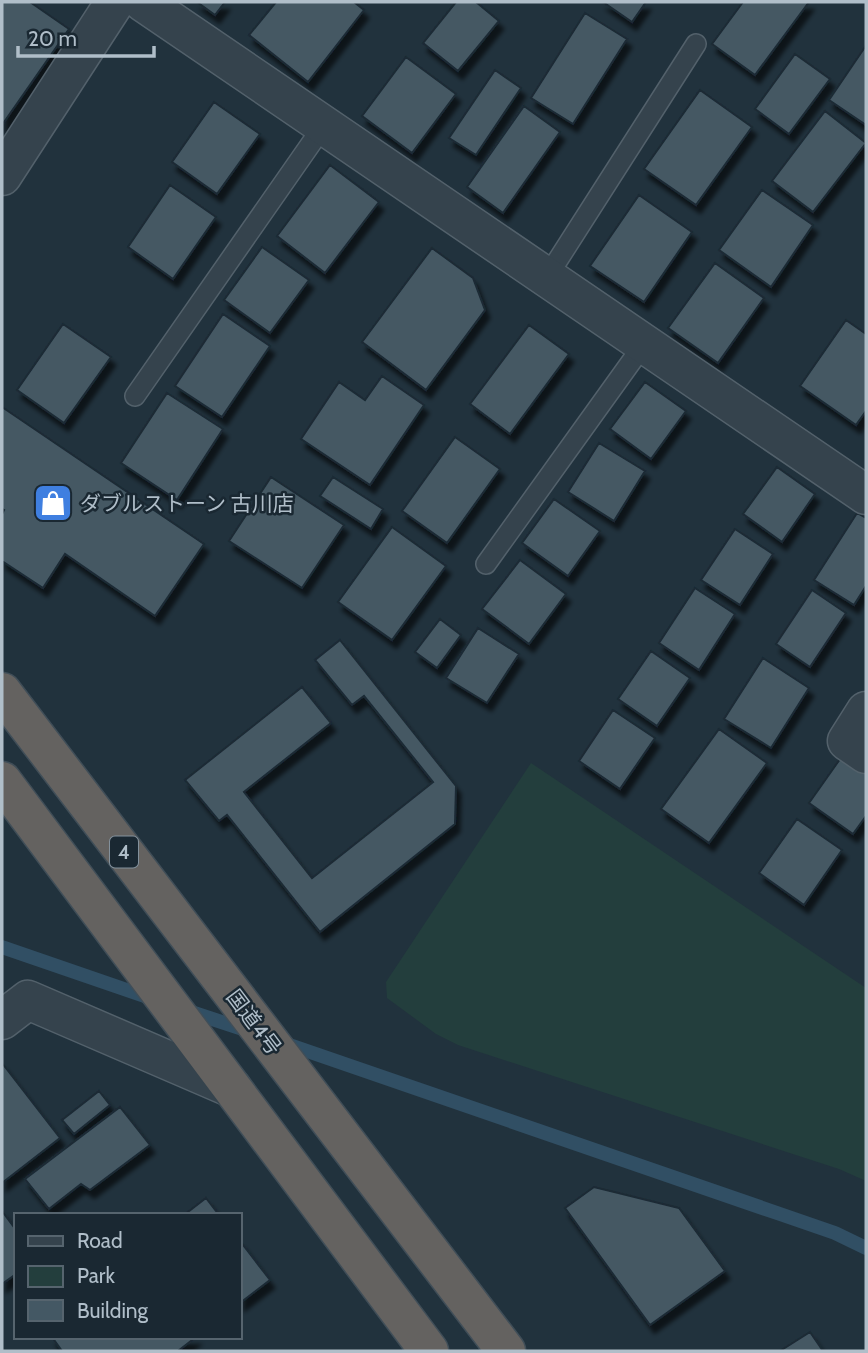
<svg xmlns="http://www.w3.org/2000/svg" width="868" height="1353" viewBox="0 0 868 1353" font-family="Cabin,'Noto Sans JP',sans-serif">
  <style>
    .green { fill: #233e3d }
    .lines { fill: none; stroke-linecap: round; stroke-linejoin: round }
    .stream { stroke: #314f64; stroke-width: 14 }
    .building { fill: #445864; stroke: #1c2a34; stroke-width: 2; filter: url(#shadow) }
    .service-casing { stroke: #53616b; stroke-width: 22 }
    .minor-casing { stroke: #53616b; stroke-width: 41 }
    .trunk-casing { stroke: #404e58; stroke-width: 41 }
    .service { stroke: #35434d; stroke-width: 19 }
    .minor { stroke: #35434d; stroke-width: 38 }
    .trunk { stroke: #646260; stroke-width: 38 }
    .labels { text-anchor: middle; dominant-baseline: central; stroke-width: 5; stroke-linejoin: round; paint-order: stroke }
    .shield { fill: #1a2832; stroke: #83919c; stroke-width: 2 }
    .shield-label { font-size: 19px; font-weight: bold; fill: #b0bec9 }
    .poi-label { font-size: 21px; fill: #b0bec9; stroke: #1a2832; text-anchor: start }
    .street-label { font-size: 21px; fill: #b0bec9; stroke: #1a2832 }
  </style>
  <defs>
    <filter id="shadow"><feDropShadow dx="4.5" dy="8" stdDeviation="2" flood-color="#0009"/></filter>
  </defs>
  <rect width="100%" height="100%" fill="#21323d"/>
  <path class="green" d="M 531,763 L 866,988 L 866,1181 L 839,1169 L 458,1045 L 436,1034 L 387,998 L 386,982 Z"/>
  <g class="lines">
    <path class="stream" d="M 2,947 L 153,999
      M 185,1010 L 249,1031
      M 281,1042 L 780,1214 L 835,1233 L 866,1248"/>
  </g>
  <path class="building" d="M 2,2 L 30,2 L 69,29 L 2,125 Z
    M 197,2 L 225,2 L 215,15 Z
    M 276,2 L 354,2 L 364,10 L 308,82 L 249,35 Z
    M 456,2 L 476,2 L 499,21 L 458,71 L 423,43 Z
    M 603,2 L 646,2 L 632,22 Z
    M 743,2 L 809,2 L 755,75 L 712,44 Z
    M 585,13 L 627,39 L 573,124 L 531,98 Z
    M 865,47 L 866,48 L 866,125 L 829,100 Z
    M 795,54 L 830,79 L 789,134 L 755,109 Z
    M 406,57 L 456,94 L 412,153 L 362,116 Z
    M 495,70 L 521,88 L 476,155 L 449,138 Z
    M 700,90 L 752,127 L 696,205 L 644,169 Z
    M 214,102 L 260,134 L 217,194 L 172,162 Z
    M 524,106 L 560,132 L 503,213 L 467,187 Z
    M 825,111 L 866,143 L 813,212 L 772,181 Z
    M 330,165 L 379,202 L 325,273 L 277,236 Z
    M 170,185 L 216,217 L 173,279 L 128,247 Z
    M 762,190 L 813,225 L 771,287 L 719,250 Z
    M 639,195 L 692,232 L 644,302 L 590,266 Z
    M 262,247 L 309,280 L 270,333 L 224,300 Z
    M 432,248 L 473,278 L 485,310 L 426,390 L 362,342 Z
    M 715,263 L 764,298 L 718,363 L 668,328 Z
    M 223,314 L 270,346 L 222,417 L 175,386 Z
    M 846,320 L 866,334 L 866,411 L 856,425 L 800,386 Z
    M 63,324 L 111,357 L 64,423 L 17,390 Z
    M 529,325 L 569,354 L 510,434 L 470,404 Z
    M 382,376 L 424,405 L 370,485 L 301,439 L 339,382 L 365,400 Z
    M 645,382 L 686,411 L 651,459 L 610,429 Z
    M 167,393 L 223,429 L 177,500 L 121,463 Z
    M 2,407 L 204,544 L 155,616 L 65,554 L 43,588 L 2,561 L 2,514 L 4,510 L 2,509 Z
    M 455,437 L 500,469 L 447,543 L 402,511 Z
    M 599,443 L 645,471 L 614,521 L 568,492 Z
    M 777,467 L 815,494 L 782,542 L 743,514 Z
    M 271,477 L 344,525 L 302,588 L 229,541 Z
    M 333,477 L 383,509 L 371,529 L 320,496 Z
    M 554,499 L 600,531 L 568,576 L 522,543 Z
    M 857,513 L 866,518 L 866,586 L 854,605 L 814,580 Z
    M 392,527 L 446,566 L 392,640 L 338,602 Z
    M 735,529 L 773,554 L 740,605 L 701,580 Z
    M 520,560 L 566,594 L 529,644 L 482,609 Z
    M 695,588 L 735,614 L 699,670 L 659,643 Z
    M 812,590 L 846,613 L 810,667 L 776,644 Z
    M 440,619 L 461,635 L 437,668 L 415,652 Z
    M 478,628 L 519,654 L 487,703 L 446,678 Z
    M 340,640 L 456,786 L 455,824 L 320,932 L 227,815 L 219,821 L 185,780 L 302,687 L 331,723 L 244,792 L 312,878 L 433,782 L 364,696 L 352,705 L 315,660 Z
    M 651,651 L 690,678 L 657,726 L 618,699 Z
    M 763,658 L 809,688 L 771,748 L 724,719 Z
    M 613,710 L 655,738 L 620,789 L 579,761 Z
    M 719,729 L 767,763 L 709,843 L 661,809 Z
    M 845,752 L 866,766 L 866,816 L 853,834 L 809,803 Z
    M 797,819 L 842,850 L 804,905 L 759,873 Z
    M 2,1063 L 60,1138 L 2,1183 Z
    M 99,1091 L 110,1105 L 74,1134 L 62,1120 Z
    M 120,1107 L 150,1145 L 90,1190 L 81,1184 L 49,1209 L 25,1179 Z
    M 594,1187 L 679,1208 L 725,1271 L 650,1325 L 565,1208 Z
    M 206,1198 L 219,1215 L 184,1215 Z
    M 2,1211 L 16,1230 L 16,1274 L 2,1284 Z
    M 240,1241 L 270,1280 L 240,1303 Z
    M 810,1332 L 823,1351 L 780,1351 Z
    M 52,1337 L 196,1337 L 178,1351 L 62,1351 Z"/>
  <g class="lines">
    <g class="service-casing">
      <path id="service" d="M 547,277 L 696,44
        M 135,396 L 324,125
        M 486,564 L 644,344"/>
    </g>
    <g class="minor-casing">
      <path id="minor" d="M 143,2 L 866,495
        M 2,176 L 115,2
        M 866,711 L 847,741 L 866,754
        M 2,1020 L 28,1000 L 232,1088"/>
    </g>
    <g class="trunk-casing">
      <path id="trunk" d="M 2,692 L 506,1351
        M 2,781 L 429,1351"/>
    </g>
    <use href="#service" class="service"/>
    <use href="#minor" class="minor"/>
    <use href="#trunk" class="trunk"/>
  </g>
  <defs>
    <g id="shop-square" transform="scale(2.0125)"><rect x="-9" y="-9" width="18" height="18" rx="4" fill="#3f7fe0" stroke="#1a2832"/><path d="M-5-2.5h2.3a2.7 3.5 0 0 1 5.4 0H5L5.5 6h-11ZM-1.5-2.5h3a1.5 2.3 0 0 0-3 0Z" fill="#fff"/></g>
  </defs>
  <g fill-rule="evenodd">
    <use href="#shop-square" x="53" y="503"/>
  </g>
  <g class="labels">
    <rect class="shield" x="110" y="836.5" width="28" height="31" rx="5"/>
    <g class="shield-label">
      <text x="124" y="852">4</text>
    </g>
    <g class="poi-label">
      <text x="80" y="503">ダブルストーン 古川店</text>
    </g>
    <g class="street-label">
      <text transform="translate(254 1022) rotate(53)">国道4号</text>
    </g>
  </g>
  <rect width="868" height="1353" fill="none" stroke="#b0bec9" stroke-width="7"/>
  <rect x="14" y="1213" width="228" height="126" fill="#1a2832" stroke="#56646e" stroke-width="2"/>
  <rect x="28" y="1236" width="35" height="10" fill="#35434d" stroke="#56646e" stroke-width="2"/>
  <text x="77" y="1248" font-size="21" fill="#b0bec9">Road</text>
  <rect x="28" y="1266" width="35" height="21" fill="#233e3d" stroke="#56646e" stroke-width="2"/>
  <text x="77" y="1283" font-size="21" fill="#b0bec9">Park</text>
  <rect x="28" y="1300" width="35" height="21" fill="#445864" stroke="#56646e" stroke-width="2"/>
  <text x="77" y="1318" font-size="21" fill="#b0bec9">Building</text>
  <path d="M18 46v10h136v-10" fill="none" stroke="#b0bec9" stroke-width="3.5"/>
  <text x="28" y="46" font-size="21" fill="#b0bec9" stroke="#1a2832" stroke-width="5" paint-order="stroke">20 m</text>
</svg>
